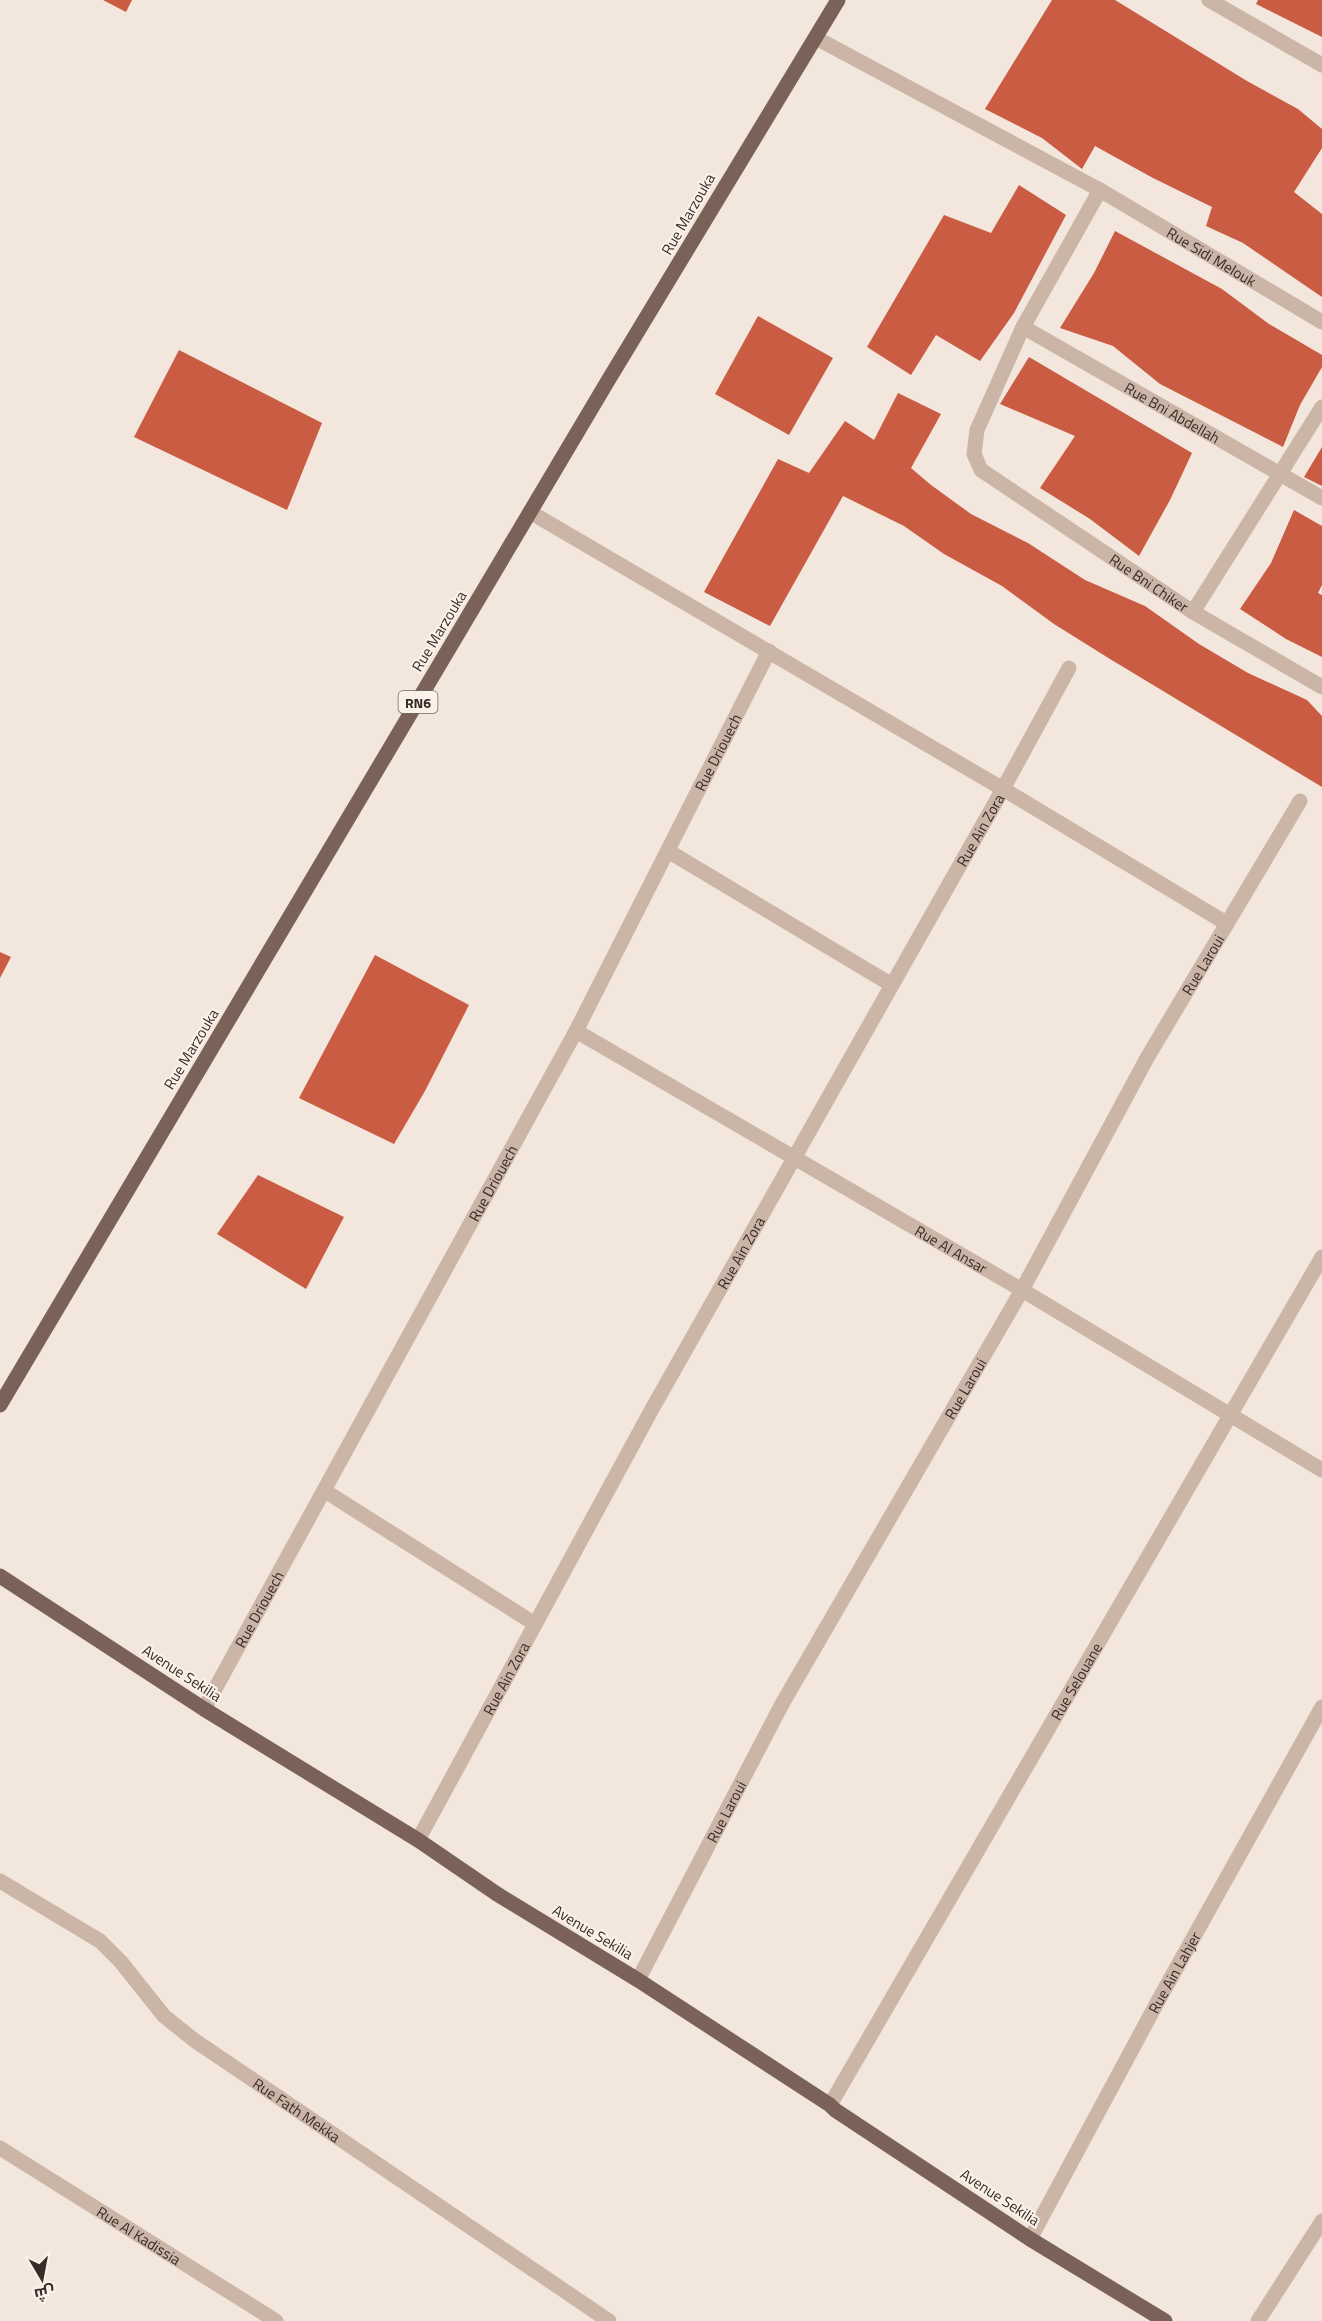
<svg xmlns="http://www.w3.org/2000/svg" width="1322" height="2321" viewBox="0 0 1322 2321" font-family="'Titillium Web',Cairo,sans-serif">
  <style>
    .building { fill: #c95c43 }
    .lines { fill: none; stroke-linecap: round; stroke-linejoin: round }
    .minor { stroke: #cbb5a7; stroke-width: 15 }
    .major { stroke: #7a6258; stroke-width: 15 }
    .labels { text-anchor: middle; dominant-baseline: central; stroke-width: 4.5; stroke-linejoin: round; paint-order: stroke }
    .shield { fill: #faf1e8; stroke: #726762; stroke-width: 1.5 }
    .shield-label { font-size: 14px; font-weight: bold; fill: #372c28 }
    .street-label { font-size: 15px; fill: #372c28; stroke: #faf1e8 }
  </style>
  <rect width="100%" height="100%" fill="#f3e6dc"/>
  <path class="building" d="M 103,0 L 132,0 L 126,12 Z
    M 1052,0 L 1115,0 L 1247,81 L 1298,109 L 1322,129 L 1322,148 L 1294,192 L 1322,214 L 1322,297 L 1243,243 L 1206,226 L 1212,207 L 1153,178 L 1095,146 L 1082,169 L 1042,138 L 985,109 Z
    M 1258,0 L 1322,0 L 1322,37 L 1256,4 Z
    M 1019,185 L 1066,215 L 1014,313 L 980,361 L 936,335 L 911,375 L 867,347 L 944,215 L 991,233 Z
    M 1115,231 L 1222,289 L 1269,324 L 1322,355 L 1322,367 L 1300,405 L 1283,447 L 1160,384 L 1113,346 L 1060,328 L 1094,273 Z
    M 758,316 L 833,358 L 789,435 L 715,394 Z
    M 179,350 L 322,423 L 287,510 L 134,437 Z
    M 1029,357 L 1192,453 L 1170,500 L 1139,556 L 1090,519 L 1040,488 L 1075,436 L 1000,404 Z
    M 898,393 L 941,414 L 911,468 L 931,485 L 971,514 L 1028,543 L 1085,580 L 1145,606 L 1199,644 L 1248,673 L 1307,700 L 1322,716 L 1322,787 L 1110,659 L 1054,624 L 1002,586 L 944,554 L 904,526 L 843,496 L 770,626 L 704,592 L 778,459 L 809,473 L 845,421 L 874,440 Z
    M 1322,447 L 1322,486 L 1304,477 Z
    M 1294,510 L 1322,526 L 1322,585 L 1318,593 L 1322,595 L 1322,657 L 1286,639 L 1240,609 L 1271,563 Z
    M 0,952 L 11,957 L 0,978 Z
    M 375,955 L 469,1005 L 425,1091 L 394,1144 L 299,1098 Z
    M 258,1175 L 344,1217 L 306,1289 L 217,1234 Z"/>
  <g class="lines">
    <g class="minor">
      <path d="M 1209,0 L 1322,65"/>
      <path id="s1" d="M 816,38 L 1100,190 L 1322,322"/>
      <path id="s2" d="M 1100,190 L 1023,327 L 977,430 L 974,454 L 981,470 L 1193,612 L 1322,687"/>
      <path id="s3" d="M 1023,327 L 1322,498"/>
      <path d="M 530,512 L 1003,789 L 1226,923"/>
      <path d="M 1193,612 L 1322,407"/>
      <path d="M 668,851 L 892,985"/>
      <path id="s4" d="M 576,1031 L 1022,1290 L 1322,1470"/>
      <path d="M 325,1491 L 535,1624"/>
      <path id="s5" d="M 204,1709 L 576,1031 L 769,651"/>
      <path id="s6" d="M 418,1840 L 652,1409 L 1003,789 L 1069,668"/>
      <path id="s7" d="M 0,1881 L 100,1941 L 121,1962 L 164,2016 L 194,2040 L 609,2321"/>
      <path id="s8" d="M 638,1980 L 782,1704 L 1022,1290 L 1147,1058 L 1300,801"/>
      <path id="s9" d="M 830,2105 L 1322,1257"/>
      <path id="s10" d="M 0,2148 L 276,2321"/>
      <path id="s11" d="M 1030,2239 L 1158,2001 L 1322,1707"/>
      <path d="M 1258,2321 L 1322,2221"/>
    </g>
    <path class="major" d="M 0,1405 L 606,384 L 838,0
      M 0,1576 L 204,1709 L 418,1840 L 497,1894 L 638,1980 L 830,2105 L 835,2110 L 1030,2239 L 1165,2321"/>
  </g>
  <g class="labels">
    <rect class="shield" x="398.5" y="691" width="39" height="22" rx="4.5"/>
    <g class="shield-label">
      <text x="418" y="702">RN6</text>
    </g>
    <g class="street-label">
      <text transform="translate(688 214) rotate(-60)">Rue Marzouka</text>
      <text stroke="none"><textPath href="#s1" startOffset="452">Rue Sidi Melouk</textPath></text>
      <text stroke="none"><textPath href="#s3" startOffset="172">Rue Bni Abdellah</textPath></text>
      <text stroke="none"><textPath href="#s2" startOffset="514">Rue Bni Chiker</textPath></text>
      <text transform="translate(439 631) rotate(-59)">Rue Marzouka</text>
      <text stroke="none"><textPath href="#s5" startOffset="1086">Rue Driouech</textPath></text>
      <text stroke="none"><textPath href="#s6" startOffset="1156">Rue Ain Zora</textPath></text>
      <text stroke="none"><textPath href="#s8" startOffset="1162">Rue Laroui</textPath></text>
      <text transform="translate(191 1049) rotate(-59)">Rue Marzouka</text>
      <text stroke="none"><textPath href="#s5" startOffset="600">Rue Driouech</textPath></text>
      <text stroke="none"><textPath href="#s4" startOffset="434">Rue Al Ansar</textPath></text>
      <text stroke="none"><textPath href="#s6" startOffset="670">Rue Ain Zora</textPath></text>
      <text stroke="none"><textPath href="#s8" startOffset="676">Rue Laroui</textPath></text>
      <text stroke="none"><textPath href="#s5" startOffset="114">Rue Driouech</textPath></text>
      <text transform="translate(182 1673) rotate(33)">Avenue Sekilia</text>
      <text stroke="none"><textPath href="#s6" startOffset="184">Rue Ain Zora</textPath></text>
      <text stroke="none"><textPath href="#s9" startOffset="490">Rue Selouane</textPath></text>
      <text stroke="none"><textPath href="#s8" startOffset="190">Rue Laroui</textPath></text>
      <text transform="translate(593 1932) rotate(31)">Avenue Sekilia</text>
      <text stroke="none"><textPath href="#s11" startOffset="303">Rue Ain Lahjer</textPath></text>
      <text stroke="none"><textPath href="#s7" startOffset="378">Rue Fath Mekka</textPath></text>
      <text transform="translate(1000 2197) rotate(33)">Avenue Sekilia</text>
      <text stroke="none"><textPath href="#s10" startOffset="164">Rue Al Kadissia</textPath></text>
    </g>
  </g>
  <g transform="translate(42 2279) rotate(170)" stroke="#faf1e8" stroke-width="4.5" paint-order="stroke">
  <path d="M0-4.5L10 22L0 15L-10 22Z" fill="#372c28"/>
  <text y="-9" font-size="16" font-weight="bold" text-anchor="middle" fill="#372c28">ش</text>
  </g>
</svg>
